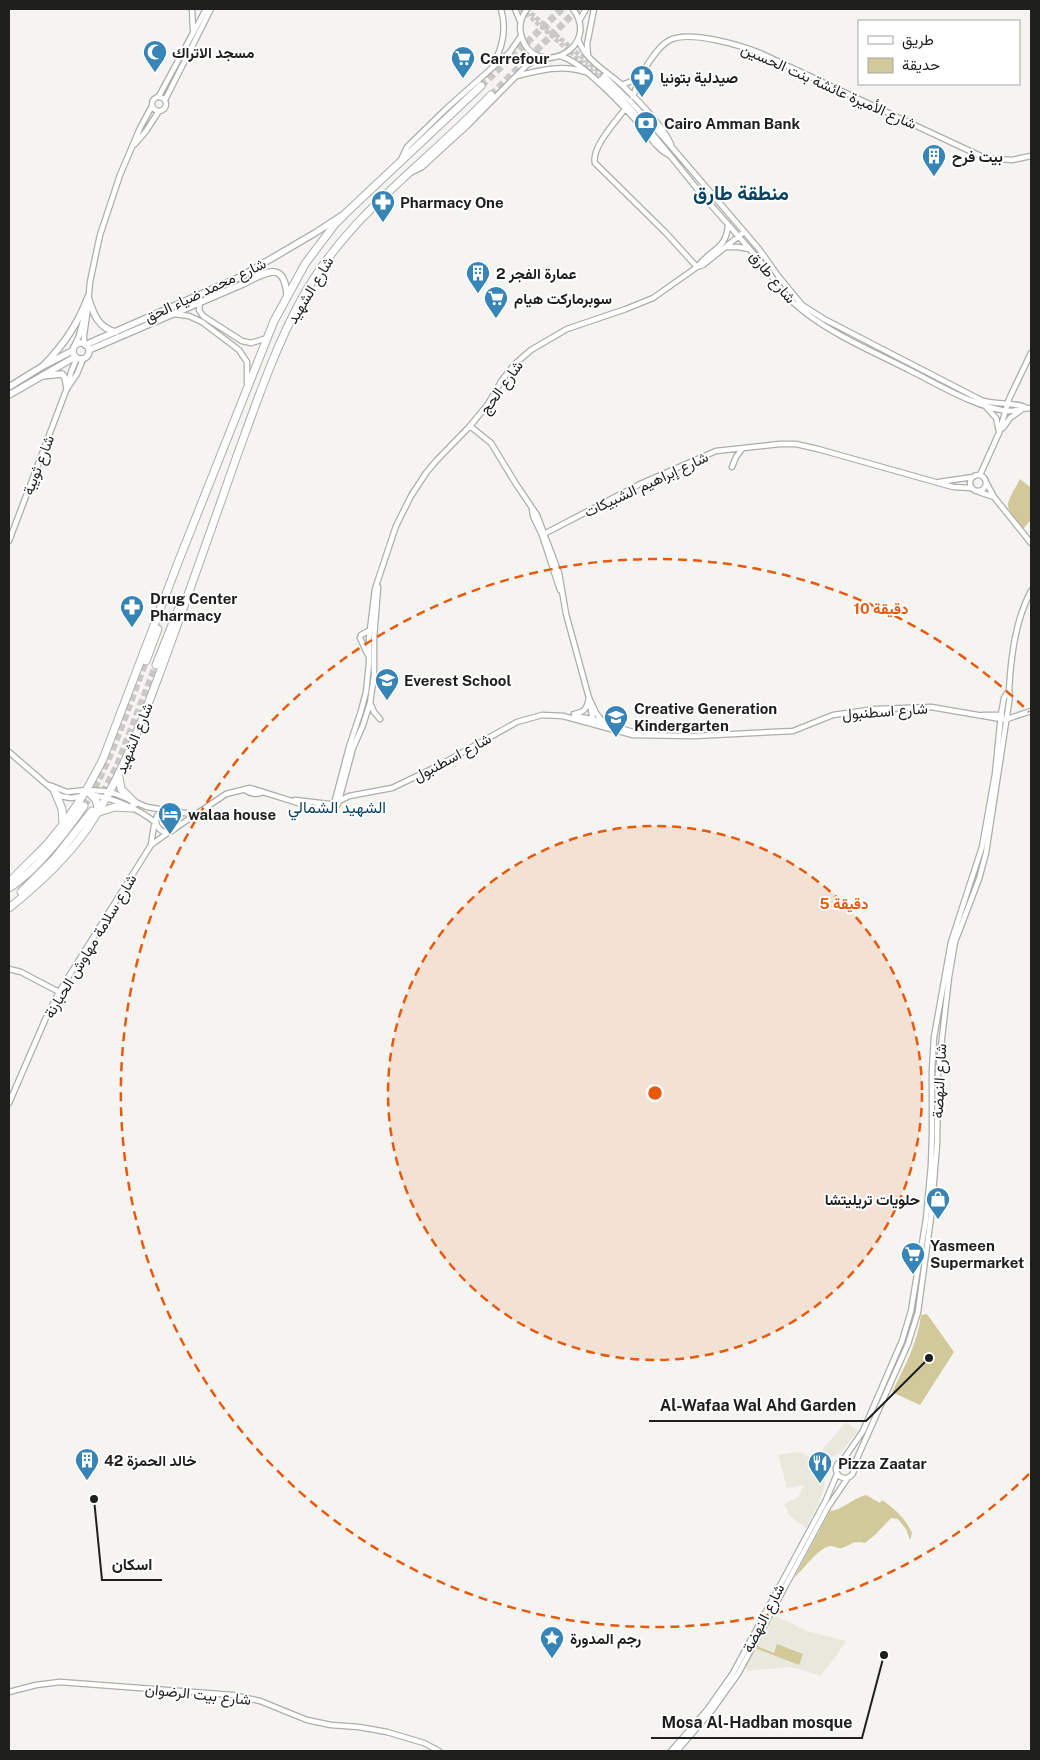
<svg xmlns="http://www.w3.org/2000/svg" width="1040" height="1760" viewBox="0 0 1040 1760" font-family="'Public Sans',Vazirmatn,sans-serif">
  <style>
    .built { fill: #e9e8dc }
    .green { fill: #d1c99a }
    .lines { fill: none; stroke-linecap: round; stroke-linejoin: round }
    .minor-tunnel { stroke: #cac9c6; stroke-width: 4.5; stroke-dasharray: 4.5 2; stroke-linecap: butt }
    .highway-tunnel { stroke: #cac9c6; stroke-width: 7; stroke-dasharray: 7 3.5; stroke-linecap: butt }
    .minor-casing { stroke: #adada9; stroke-width: 7 }
    .major-casing { stroke: #adada9; stroke-width: 8 }
    .highway-casing { stroke: #adada9; stroke-width: 9 }
    .minor { stroke: #fff; stroke-width: 4.5 }
    .major { stroke: #fff; stroke-width: 5.5 }
    .highway { stroke: #fff; stroke-width: 7 }
    .ring { fill: none; stroke: #e8590c; stroke-width: 2.5; stroke-dasharray: 9 6 }
    .labels { text-anchor: middle; dominant-baseline: central; stroke-width: 4; stroke-linejoin: round; paint-order: stroke }
    .poi-label { font-size: 15px; font-weight: bold; fill: #1f1f1e; stroke: #fff; text-anchor: start }
    .street-label { font-size: 15px; fill: #1f1f1e; stroke: #fff }
    .neighbourhood-label { font-size: 16px; fill: #0a4465; stroke: #fff }
    .district-label { font-size: 20px; font-weight: bold; fill: #0a4465; stroke: #fff }
    .centre { fill: #e8590c; stroke: #fff; stroke-width: 2.5 }
    .ring-label { font-size: 15px; text-anchor: middle; font-weight: bold; fill: #e8590c; stroke: #fff; stroke-width: 4; stroke-linejoin: round; paint-order: stroke }
    .leader { fill: none; stroke: #1f1f1e; stroke-width: 2 }
    .callout-dot { fill: #1f1f1e; stroke: #fff; stroke-width: 2 }
    .callout-label { font-size: 16px; text-anchor: middle; font-weight: bold; fill: #1f1f1e; stroke: #fff; stroke-width: 4; stroke-linejoin: round; paint-order: stroke }
  </style>
  <rect width="100%" height="100%" fill="#f5f4f0"/>
  <path class="built" d="M 846,1422 L 858,1431 L 840,1453 L 832,1457 L 822,1454 L 823,1449 Z
    M 795,1452 L 802,1453 L 811,1458 L 822,1467 L 825,1476 L 824,1487 L 821,1498 L 806,1528 L 790,1516 L 784,1504 L 798,1497 L 804,1485 L 787,1488 L 778,1455 Z
    M 772,1614 L 807,1631 L 846,1641 L 834,1659 L 820,1676 L 800,1669 L 788,1667 L 747,1671 L 744,1665 Z"/>
  <path class="green" d="M 1020,479 L 1031,488 L 1031,520 L 1023,529 C 1003,503 1004,509 1020,479 Z
    M 927,1314 L 954,1352 L 920,1405 L 892,1392 C 904,1368 918,1342 921,1315 Z
    M 866,1495 L 880,1503 L 882,1500 C 895,1509 906,1519 912,1533 L 910,1540 L 906,1529 L 898,1519 L 891,1518 L 876,1534 L 865,1543 C 849,1541 854,1544 842,1548 C 838,1549 834,1546 830,1546 C 819,1547 803,1570 794,1578 L 830,1511 C 843,1510 853,1498 866,1495 Z
    M 777,1644 L 803,1654 L 799,1665 L 755,1648 L 757,1646 L 774,1653 Z"/>
  <g class="lines">
    <path class="minor-tunnel" d="M 521,9 L 601,79
      M 526,9 L 604,76"/>
    <path class="highway-tunnel" d="M 481,86 L 562,9
      M 491,95 L 578,9
      M 98,802 L 117,766 L 156,665
      M 84,806 C 111,763 127,709 146,661"/>
    <g class="minor-casing">
      <path id="minor" d="M 192,9 L 193,30
        M 515,9 L 520,21
        M 527,9 C 521,17 518,27 522,38 C 536,80 602,48 573,9
        M 579,21 L 586,9
        M 578,39 C 585,60 605,70 621,84 C 639,101 660,122 671,144
        M 560,56 C 582,61 626,109 642,127 C 650,137 657,149 669,155
        M 588,56 L 587,44 L 594,9
        M 493,65 C 503,47 507,29 501,9
        M 517,76 C 540,70 563,64 585,72
        M 604,76 L 632,103 L 664,138 L 759,249 L 779,277 L 802,305 L 824,319 L 981,400 C 994,405 1018,402 1026,408
        M 601,79 C 638,113 667,152 698,190 C 716,211 735,232 753,253 C 770,272 782,295 802,310 C 833,335 876,353 911,371 C 939,385 979,409 1009,411 C 1017,411 1024,408 1031,408
        M 622,85 L 639,78
        M 159,96 L 206,9
        M152 104a7 7 0 1 1 14 0a7 7 0 1 1-14 0Z
        M 633,97 C 637,83 642,74 649,62 C 655,54 661,44 670,40 C 690,30 739,45 760,53 L 985,158 L 1012,160 L 1031,156
        M 165,100 L 211,9
        M 625,109 C 616,121 591,148 595,163 L 666,233 L 697,267
        M 135,144 L 146,131 L 159,111
        M 400,162 L 407,147 L 447,108 L 510,52 L 521,36
        M 412,172 L 422,167 L 468,125 L 527,65 L 541,57
        M 727,247 L 738,247 L 749,249
        M 698,266 C 712,248 727,249 728,224
        M 200,303 L 199,310 L 203,316 L 242,341 L 251,343 L 267,338
        M 174,314 L 189,316 L 202,322 L 239,350 L 247,362 L 247,383
        M 84,344 L 84,335 L 87,315 L 90,282 L 100,235 L 120,175 L 140,128 L 152,106
        M 74,347 L 79,336 L 86,309
        M 68,387 L 77,374 L 83,359
        M 987,408 L 996,418 L 999,431
        M 470,426 L 491,443 L 516,484 L 537,515 L 559,573 L 566,614 L 589,698 L 596,713 L 603,722
        M 1003,428 L 1010,418 L 1020,411
        M 732,467 L 736,457 L 742,449
        M 980,475 L 999,433 L 1009,399 L 1031,353
        M970 483a8 8 0 1 1 16 0a8 8 0 1 1-16 0Z
        M 939,482 L 973,477
        M 986,482 L 994,497 L 1031,543
        M 979,492 L 994,497
        M 532,509 L 533,516 L 542,535 L 560,590
        M 542,535 L 640,484 L 716,451 L 780,444 L 796,444 L 818,449 L 953,487 L 972,488
        M 9,541 L 67,388 L 71,372 L 77,358
        M 361,635 L 370,630
        M 360,638 L 368,655
        M 370,703 L 374,712 L 380,719
        M 590,704 L 593,720
        M 574,714 C 585,712 587,708 589,698
        M 983,715 L 1002,715
        M 563,716 L 633,735 L 694,736 L 793,731 L 833,715 L 876,709 L 931,707 L 1001,719 L 1007,719 L 1031,711
        M 575,716 L 592,719 L 639,734
        M 9,752 L 60,796 L 71,798 L 83,796
        M 49,785 L 67,792 L 87,790 L 104,791 L 116,794 L 147,807 L 165,810
        M 245,790 C 251,794 257,795 263,792
        M 93,795 C 115,799 139,809 156,823
        M 295,800 L 329,804 L 335,803 L 349,796 L 392,788 L 438,766 L 517,722 L 542,715 L 564,716
        M 333,808 L 349,747 L 361,711 L 366,692 L 369,664 L 369,638 L 375,589 L 396,526 L 411,496 L 426,473 L 436,461 L 470,426 L 488,404 L 502,380 L 515,364 L 531,350 L 567,329 L 626,309 L 653,298 L 697,267 L 703,265 L 744,232
        M156 821a11 11 0 1 1 22 0a11 11 0 1 1-22 0Z
        M 175,812 L 195,814
        M 174,829 L 226,794 L 250,788 L 311,807 L 330,808 L 333,808 L 338,804 L 353,748 L 363,725 L 370,703 L 374,676 L 374,638 L 378,587
        M 151,844 L 154,826 L 156,823
        M 9,969 L 21,972 L 59,992
        M 9,1103 L 45,1020 L 59,992 L 151,845 L 169,832
        M836 1469a9 9 0 1 1 18 0a9 9 0 1 1-18 0Z
        M 843,1460 L 863,1431 L 902,1341 L 911,1311 L 926,1219 L 931,1165 L 932,1134 L 932,1070 L 934,1037 L 951,942 L 982,847 L 995,774 L 1001,715 L 1004,698 L 1009,690
        M 854,1465 L 908,1344 L 918,1312 L 931,1217 L 937,1144 L 938,1073 L 949,977 L 955,942 L 979,879 L 986,853 L 1010,696 L 1009,690 C 1011,657 1015,621 1031,591
        M 9,1692 L 36,1685 L 60,1682 L 233,1695 L 260,1701 L 307,1720 L 331,1725 L 359,1727 L 387,1732 L 424,1743 L 439,1751
        M 671,1751 L 707,1710 L 733,1673 L 826,1500 L 837,1474
        M 677,1751 L 713,1709 L 738,1674 L 828,1507 L 847,1479"/>
    </g>
    <g class="major-casing">
      <path id="major" d="M 88,297 C 93,312 97,328 116,332
        M73 351a8 8 0 1 1 16 0a8 8 0 1 1-16 0Z
        M 85,345 L 240,277 L 315,233 L 341,216
        M 89,350 L 243,284 C 265,273 284,259 287,295
        M 43,366 C 63,346 78,324 88,297
        M 42,376 L 62,374 L 65,378 L 67,388
        M 9,387 L 43,366 L 72,351
        M 9,395 L 75,357"/>
    </g>
    <g class="highway-casing">
      <path id="highway" d="M 146,661 L 158,629
        M 156,665 L 178,610
        M 119,777 L 121,789 L 135,803
        M 87,790 L 96,800 L 99,812
        M 55,792 L 62,809 L 63,824
        M 99,812 L 115,807 L 132,808
        M 9,883 C 21,869 35,857 47,844 C 70,818 88,790 103,759 L 179,560 L 274,321 L 305,264 L 335,224 L 347,212 L 481,86
        M 9,888 C 35,872 66,832 84,806
        M 21,892 L 55,858 L 92,811
        M 9,908 C 38,885 65,860 87,829 C 121,780 141,723 162,667 C 188,596 213,524 238,453 C 257,401 275,348 301,300 C 347,215 426,164 491,95"/>
    </g>
    <use href="#minor" class="minor"/>
    <use href="#major" class="major"/>
    <use href="#highway" class="highway"/>
  </g>
  <circle cx="655" cy="1093" r="267" fill="#e8590c" fill-opacity=".12"/>
  <g class="ring">
    <circle cx="655" cy="1093" r="267"/>
    <path d="M1029 1474A534 534 0 1 1 1029 712"/>
  </g>
  <defs>
    <g id="mosque-pin" transform="scale(1.25)"><path d="M0 17L-7.5 6A9.5 9.5 0 1 1 7.5 6Z" fill="#3784b6" stroke="#fff"/><path d="M3.5-4.9A6 6 0 1 0 3.5 4.9A5 5 0 1 1 3.5-4.9Z" fill="#fff"/></g>
    <g id="supermarket-pin" transform="scale(1.25)"><path d="M0 17L-7.5 6A9.5 9.5 0 1 1 7.5 6Z" fill="#3784b6" stroke="#fff"/><path d="M-6-5.5h2.5l.6 2H6L4.5 2H-2.5L-4.4-4H-6ZM-1.5 3.2a1.3 1.3 0 1 0 .1 0ZM3 3.2a1.3 1.3 0 1 0 .1 0Z" fill="#fff"/></g>
    <g id="pharmacy-pin" transform="scale(1.25)"><path d="M0 17L-7.5 6A9.5 9.5 0 1 1 7.5 6Z" fill="#3784b6" stroke="#fff"/><path d="M-2-6h4v4h4v4h-4v4h-4v-4h-4v-4h4Z" fill="#fff"/></g>
    <g id="bank-pin" transform="scale(1.25)"><path d="M0 17L-7.5 6A9.5 9.5 0 1 1 7.5 6Z" fill="#3784b6" stroke="#fff"/><path d="M-6-4H6V4H-6ZM0-2.3a2.3 2.3 0 1 0 0 4.6a2.3 2.3 0 1 0 0-4.6Z" fill="#fff"/></g>
    <g id="building-pin" transform="scale(1.25)"><path d="M0 17L-7.5 6A9.5 9.5 0 1 1 7.5 6Z" fill="#3784b6" stroke="#fff"/><path d="M-4-6H4V6H1V3H-1V6H-4ZM-2.5-4.3h1.7v1.8h-1.7ZM.8-4.3h1.7v1.8H.8ZM-2.5-1h1.7V.8h-1.7ZM.8-1h1.7V.8H.8Z" fill="#fff"/></g>
    <g id="school-pin" transform="scale(1.25)"><path d="M0 17L-7.5 6A9.5 9.5 0 1 1 7.5 6Z" fill="#3784b6" stroke="#fff"/><path d="M0-5L7-2L0 1L-7-2ZM-4 1L0 2.5L4 1V4Q0 6-4 4Z" fill="#fff"/></g>
    <g id="hotel-pin" transform="scale(1.25)"><path d="M0 17L-7.5 6A9.5 9.5 0 1 1 7.5 6Z" fill="#3784b6" stroke="#fff"/><path d="M-6-4.5h1.5V1H6V5H4.5V3h-9V5H-6ZM-4 0a1.8 1.8 0 1 1 3.6 0ZM.5 0V-2.5h3Q6-2.5 6 0Z" fill="#fff"/></g>
    <g id="shop-pin" transform="scale(1.25)"><path d="M0 17L-7.5 6A9.5 9.5 0 1 1 7.5 6Z" fill="#3784b6" stroke="#fff"/><path d="M-5-2.5h2.3a2.7 3.5 0 0 1 5.4 0H5L5.5 6h-11ZM-1.5-2.5h3a1.5 2.3 0 0 0-3 0Z" fill="#fff"/></g>
    <g id="restaurant-pin" transform="scale(1.25)"><path d="M0 17L-7.5 6A9.5 9.5 0 1 1 7.5 6Z" fill="#3784b6" stroke="#fff"/><path d="M-5-6h1v4h1v-4h1v4h1v-4h1v5L-1.5 .5V6h-2V.5L-5-1ZM5-6V6H3V1.5H1.5Q1.5-4 5-6Z" fill="#fff"/></g>
    <g id="sight-pin" transform="scale(1.25)"><path d="M0 17L-7.5 6A9.5 9.5 0 1 1 7.5 6Z" fill="#3784b6" stroke="#fff"/><path d="M0-6L1.8-2.2L6-1.7L2.9 1.2L3.7 5.4L0 3.3L-3.7 5.4L-2.9 1.2L-6-1.7L-1.8-2.2Z" fill="#fff"/></g>
  </defs>
  <g fill-rule="evenodd">
    <use href="#mosque-pin" x="155" y="52"/>
    <use href="#supermarket-pin" x="463" y="58"/>
    <use href="#pharmacy-pin" x="642" y="77"/>
    <use href="#bank-pin" x="646" y="123"/>
    <use href="#building-pin" x="934" y="156"/>
    <use href="#pharmacy-pin" x="383" y="202"/>
    <use href="#building-pin" x="478" y="273"/>
    <use href="#supermarket-pin" x="496" y="298"/>
    <use href="#pharmacy-pin" x="132" y="607"/>
    <use href="#school-pin" x="387" y="680"/>
    <use href="#school-pin" x="616" y="717"/>
    <use href="#hotel-pin" x="170" y="814"/>
    <use href="#shop-pin" x="938" y="1199"/>
    <use href="#supermarket-pin" x="913" y="1254"/>
    <use href="#building-pin" x="87" y="1460"/>
    <use href="#restaurant-pin" x="820" y="1463"/>
    <use href="#sight-pin" x="552" y="1638"/>
  </g>
  <g class="labels">
    <g class="poi-label">
      <text x="172" y="52">مسجد الاتراك</text>
      <text x="480" y="58">Carrefour</text>
      <text x="660" y="77">صيدلية بتونيا</text>
      <text x="664" y="123">Cairo Amman Bank</text>
      <text x="952" y="156">بيت فرح</text>
      <text x="400" y="202">Pharmacy One</text>
      <text x="496" y="273">عمارة الفجر 2</text>
      <text x="514" y="298">سوبرماركت هيام</text>
      <text x="150" y="598">Drug Center<tspan x="150" dy="17">Pharmacy</tspan></text>
      <text x="404" y="680">Everest School</text>
      <text x="634" y="708">Creative Generation<tspan x="634" dy="17">Kindergarten</tspan></text>
      <text x="188" y="814">walaa house</text>
      <text x="920" y="1199" text-anchor="end">حلويات تريليتشا</text>
      <text x="930" y="1245">Yasmeen<tspan x="930" dy="17">Supermarket</tspan></text>
      <text x="104" y="1460">خالد الحمزة 42</text>
      <text x="838" y="1463">Pizza Zaatar</text>
      <text x="570" y="1638">رجم المدورة</text>
    </g>
    <g class="street-label">
      <text transform="translate(829 86) rotate(24)">شارع الأميرة عائشة بنت الحسين</text>
      <text transform="translate(773 277) rotate(50)">شارع طارق</text>
      <text transform="translate(205 290) rotate(-25)">شارع محمد ضياء الحق</text>
      <text transform="translate(310 290) rotate(-59)">شارع الشهيد</text>
      <text transform="translate(501 387) rotate(-54)">شارع الحج</text>
      <text transform="translate(38 465) rotate(-69)">شارع ثويبة</text>
      <text transform="translate(646 484) rotate(-25)">شارع إبراهيم الشبيكات</text>
      <text transform="translate(885 711) rotate(-4)">شارع اسطنبول</text>
      <text transform="translate(134 738) rotate(-68)">شارع الشهيد</text>
      <text transform="translate(452 757) rotate(-28)">شارع اسطنبول</text>
      <text transform="translate(90 946) rotate(-59)">شارع سلامة مهاوش الحبارنة</text>
      <text transform="translate(939 1081) rotate(-87)">شارع النهضة</text>
      <text transform="translate(763 1618) rotate(-63)">شارع النهضة</text>
      <text transform="translate(198 1694) rotate(6)">شارع بيت الرضوان</text>
    </g>
    <g class="neighbourhood-label">
      <text x="337" y="807">الشهيد الشمالي</text>
    </g>
    <g class="district-label">
      <text x="741" y="193">منطقة طارق</text>
    </g>
  </g>
  <circle cx="655" cy="1093" r="8" class="centre"/>
  <g class="ring-label">
    <text x="881" y="614">10 دقيقة</text>
    <text x="844" y="909">5 دقيقة</text>
  </g>
  <path class="leader" d="M929 1358L866 1421H649M94 1499L102 1580H162M884 1655L862 1738H651"/>
  <g class="callout-dot">
    <circle cx="929" cy="1358" r="5"/>
    <circle cx="94" cy="1499" r="5"/>
    <circle cx="884" cy="1655" r="5"/>
  </g>
  <g class="callout-label">
    <text x="758" y="1411">Al-Wafaa Wal Ahd Garden</text>
    <text x="132" y="1570">اسكان</text>
    <text x="757" y="1728">Mosa Al-Hadban mosque</text>
  </g>
  <rect width="1040" height="1760" fill="none" stroke="#1f1f1e" stroke-width="20"/>
  <rect x="858" y="20" width="162" height="65" fill="#ffffff" stroke="#a5a5a5"/>
  <rect x="868" y="36" width="25" height="8" fill="#ffffff" stroke="#a5a5a5"/>
  <text x="902" y="45" font-size="15" fill="#1f1f1e">طريق</text>
  <rect x="868" y="58" width="25" height="15" fill="#d1c99a" stroke="#a5a5a5"/>
  <text x="902" y="70" font-size="15" fill="#1f1f1e">حديقة</text>
</svg>
